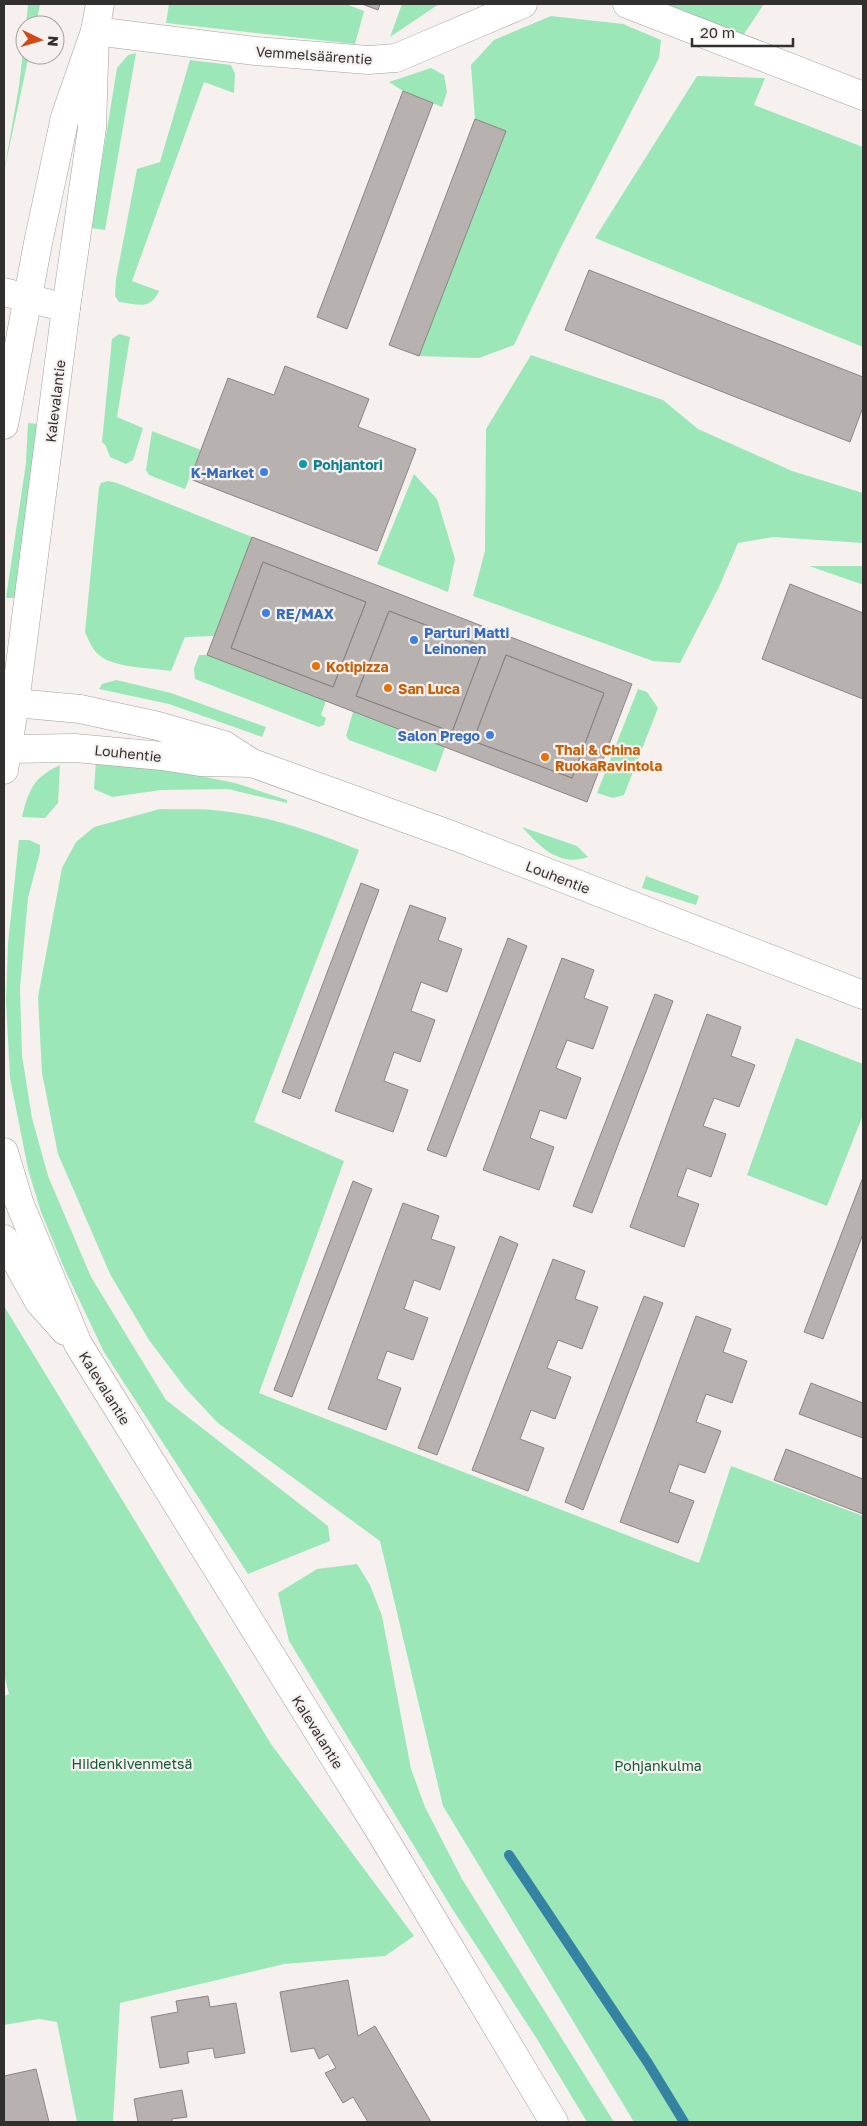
<svg xmlns="http://www.w3.org/2000/svg" width="867" height="2126" viewBox="0 0 867 2126" font-family="'Golos Text',sans-serif">
  <style>
    .green { fill: #9be7b8 }
    .lines { fill: none; stroke-linecap: round; stroke-linejoin: round }
    .stream { stroke: #3583a3; stroke-width: 10 }
    .building { fill: #b7b2af; stroke: #8b8683; fill-rule: evenodd }
    .minor-casing { stroke: #a5a09d; stroke-width: 29 }
    .major-casing { stroke: #a5a09d; stroke-width: 29 }
    .minor { stroke: #fff; stroke-width: 28 }
    .major { stroke: #fff; stroke-width: 28 }
    .culture-dot { fill: #0f9aa8; stroke: #f6f1ee; stroke-width: 2 }
    .shop-dot { fill: #3f7fe0; stroke: #f6f1ee; stroke-width: 2 }
    .food-dot { fill: #e8710a; stroke: #f6f1ee; stroke-width: 2 }
    .labels { text-anchor: middle; dominant-baseline: central; stroke-width: 4.5; stroke-linejoin: round; paint-order: stroke }
    .street-label { font-size: 14px; fill: #32302f; stroke: #f6f1ee }
    .culture-label { font-size: 14px; font-weight: bold; fill: #0d838f; stroke: #f6f1ee; text-anchor: start }
    .shop-label { font-size: 14px; font-weight: bold; fill: #366cbe; stroke: #f6f1ee; text-anchor: end }
    .food-label { font-size: 14px; font-weight: bold; fill: #c56008; stroke: #f6f1ee; text-anchor: start }
    .park-label { font-size: 14px; fill: #115836; stroke: #f6f1ee }
  </style>
  <rect width="100%" height="100%" fill="#f6f1ee"/>
  <path class="green" d="M 28,4 L 40,4 L 36,25 L 26,25 Z
    M 169,4 L 346,4 L 364,11 L 355,44 L 166,23 Z
    M 402,4 L 439,4 L 390,37 Z
    M 659,4 L 764,4 L 740,40 Z
    M 551,16 L 623,24 L 661,40 L 659,58 L 559,251 L 514,345 L 479,358 L 419,356 L 505,131 L 475,119 L 471,65 L 494,40 Z
    M 25,33 L 25,55 L 29,55 L 4,172 L 19,86 Z
    M 136,53 L 105,230 L 91,228 L 117,68 L 128,55 Z
    M 190,60 L 231,65 L 235,74 L 234,93 L 204,82 L 132,281 L 159,291 C 150,311 137,304 119,302 L 115,296 L 116,279 L 137,169 L 160,162 Z
    M 431,68 L 444,75 L 447,92 L 442,107 L 403,91 L 389,82 Z
    M 697,76 L 765,78 L 754,105 L 863,147 L 863,347 L 595,238 Z
    M 119,334 L 130,337 L 117,417 L 143,428 L 133,460 L 126,464 L 110,457 L 106,446 L 102,442 L 112,339 Z
    M 531,355 L 663,400 L 698,429 L 792,471 L 863,493 L 863,543 L 773,537 L 738,543 L 719,587 L 680,663 L 653,661 L 473,596 L 485,551 L 486,429 Z
    M 28,423 L 38,424 L 15,598 L 6,598 L 26,463 Z
    M 152,431 L 201,450 L 185,489 L 149,475 L 146,470 Z
    M 414,474 L 437,499 L 455,559 L 448,592 L 377,564 Z
    M 108,481 L 117,483 L 252,537 L 214,636 L 185,637 L 171,671 C 152,668 113,668 99,655 C 92,649 89,641 85,632 L 99,488 L 101,483 Z
    M 809,566 L 863,566 L 863,585 L 861,584 Z
    M 199,655 L 207,655 L 326,701 L 321,715 L 326,718 L 324,725 L 319,727 L 195,679 L 194,669 Z
    M 116,680 L 171,693 L 266,727 L 262,737 L 169,704 L 99,689 L 102,684 Z
    M 638,689 L 647,692 L 658,708 L 624,795 L 613,798 L 597,793 Z
    M 353,712 L 445,747 L 436,772 L 349,740 L 346,736 Z
    M 96,760 L 170,770 L 235,783 L 287,800 L 287,803 L 228,789 L 161,790 L 112,797 L 94,789 Z
    M 60,765 L 58,803 L 45,818 L 22,817 C 29,789 33,778 60,765 Z
    M 160,809 C 183,810 207,808 230,812 C 275,818 317,833 359,850 L 254,1122 L 344,1161 L 259,1393 L 699,1563 L 731,1466 L 863,1516 L 863,2122 L 634,2122 L 443,1806 L 380,1541 L 218,1423 L 186,1389 L 149,1340 L 110,1274 L 58,1154 L 42,1073 L 38,997 L 62,868 L 76,842 L 94,827 Z
    M 522,827 L 577,846 L 588,857 C 559,867 540,847 522,827 Z
    M 19,840 L 29,840 L 40,845 L 40,852 L 28,898 L 20,988 L 22,1056 L 32,1118 L 48,1176 L 91,1277 L 166,1400 L 328,1526 L 330,1541 L 248,1574 L 104,1352 L 65,1270 L 41,1212 L 28,1169 L 10,1078 L 6,1001 L 8,943 Z
    M 646,876 L 699,896 L 696,905 L 642,888 Z
    M 796,1038 L 863,1064 L 863,1115 L 827,1206 L 747,1175 Z
    M 4,1306 L 271,1744 L 414,1936 L 385,1956 L 284,1964 L 120,2003 L 113,2122 L 77,2122 L 57,2022 L 39,2019 L 4,2025 L 4,1696 L 9,1694 L 4,1674 Z
    M 357,1564 L 370,1585 L 382,1616 L 411,1769 L 425,1807 L 462,1879 L 614,2122 L 587,2122 L 537,2039 L 453,1910 L 289,1641 L 278,1593 L 317,1569 Z"/>
  <g class="lines">
    <path class="stream" d="M 509,1855 L 648,2063 L 684,2122"/>
  </g>
  <path class="building" d="M 362,4 L 380,4 L 378,10 Z
    M 403,91 L 433,103 L 347,329 L 317,317 Z
    M 475,119 L 506,131 L 419,356 L 389,345 Z
    M 589,270 L 863,377 L 863,407 L 850,442 L 565,330 Z
    M 285,366 L 369,399 L 358,427 L 416,449 L 377,551 L 190,479 L 228,378 L 274,395 Z
    M 252,537 L 632,684 L 587,802 L 207,655 ZM 263,562 L 366,602 L 333,687 L 231,648 ZM 389,611 L 484,647 L 452,732 L 356,696 ZM 506,655 L 604,693 L 572,778 L 473,741 Z
    M 263,562 L 366,602 L 333,687 L 231,648 Z
    M 790,584 L 863,613 L 863,699 L 762,659 Z
    M 389,611 L 484,647 L 452,732 L 356,696 Z
    M 506,655 L 604,693 L 572,778 L 473,741 Z
    M 361,883 L 379,890 L 300,1099 L 282,1092 Z
    M 410,905 L 446,918 L 438,940 L 462,949 L 447,992 L 421,982 L 411,1011 L 435,1020 L 420,1062 L 394,1052 L 384,1081 L 408,1090 L 393,1132 L 335,1111 Z
    M 508,938 L 527,946 L 446,1157 L 427,1150 Z
    M 562,958 L 594,970 L 584,998 L 608,1007 L 593,1049 L 567,1040 L 556,1068 L 581,1078 L 566,1119 L 540,1110 L 530,1138 L 554,1147 L 539,1190 L 483,1170 Z
    M 655,994 L 673,1001 L 592,1213 L 573,1206 Z
    M 707,1014 L 741,1027 L 731,1056 L 755,1065 L 739,1107 L 714,1098 L 703,1126 L 726,1134 L 711,1177 L 687,1168 L 677,1196 L 699,1204 L 684,1247 L 630,1227 Z
    M 863,1177 L 863,1234 L 823,1339 L 804,1332 Z
    M 353,1181 L 372,1189 L 292,1397 L 274,1390 Z
    M 403,1203 L 439,1216 L 431,1239 L 455,1247 L 440,1290 L 414,1280 L 404,1309 L 428,1318 L 413,1360 L 387,1351 L 377,1379 L 401,1388 L 386,1430 L 328,1409 Z
    M 500,1236 L 518,1244 L 437,1455 L 418,1448 Z
    M 553,1259 L 585,1271 L 575,1299 L 598,1307 L 582,1349 L 558,1340 L 547,1368 L 571,1377 L 555,1419 L 531,1410 L 520,1439 L 544,1448 L 528,1491 L 472,1470 Z
    M 644,1296 L 663,1303 L 583,1510 L 565,1502 Z
    M 696,1316 L 731,1329 L 723,1352 L 747,1361 L 732,1403 L 706,1394 L 696,1422 L 721,1431 L 705,1473 L 679,1464 L 669,1492 L 694,1501 L 678,1543 L 620,1522 Z
    M 811,1383 L 863,1403 L 863,1438 L 799,1414 Z
    M 786,1449 L 863,1479 L 863,1514 L 774,1480 Z
    M 348,1980 L 358,2036 L 375,2026 L 431,2122 L 368,2122 L 353,2097 L 343,2103 L 325,2073 L 336,2068 L 328,2054 L 319,2059 L 314,2048 L 291,2052 L 280,1992 Z
    M 208,1996 L 210,2007 L 236,2003 L 245,2053 L 215,2058 L 213,2048 L 187,2052 L 189,2063 L 160,2068 L 151,2017 L 178,2012 L 176,2001 Z
    M 36,2069 L 49,2122 L 4,2122 L 4,2076 Z
    M 182,2090 L 187,2117 L 172,2119 L 172,2122 L 138,2122 L 134,2099 Z"/>
  <g class="lines">
    <g class="minor-casing">
      <path id="minor" d="M 627,4 L 863,96
        M 95,31 L 256,51 L 368,60 L 396,58 L 523,4
        M 4,292 L 66,308
        M 15,703 L 80,709 L 158,726 L 224,745 L 252,763 L 454,836 L 863,995
        M 7,749 L 75,748 L 162,756 L 200,762 L 252,763"/>
    </g>
    <g class="major-casing">
      <path id="major" d="M 4,425 L 38,243 L 65,117 L 95,31 L 100,4
        M 4,770 L 15,703 L 66,308 L 92,128 L 95,31
        M 4,1152 L 19,1202 L 78,1344 L 381,1833 L 554,2122
        M 4,1239 L 39,1302 L 65,1331"/>
    </g>
    <use href="#minor" class="minor"/>
    <use href="#major" class="major"/>
  </g>
  <circle class="culture-dot" cx="303" cy="464" r="5"/>
  <g class="shop-dot">
    <circle cx="264" cy="472" r="5"/>
    <circle cx="266" cy="613" r="5"/>
    <circle cx="414" cy="640" r="5"/>
    <circle cx="490" cy="735" r="5"/>
  </g>
  <g class="food-dot">
    <circle cx="316" cy="666" r="5"/>
    <circle cx="388" cy="688" r="5"/>
    <circle cx="545" cy="757" r="5"/>
  </g>
  <g class="labels">
    <g class="street-label">
      <text transform="translate(314 55) rotate(4)">Vemmelsäärentie</text>
      <text transform="translate(55 401) rotate(-83)">Kalevalantie</text>
      <text transform="translate(128 753) rotate(6)">Louhentie</text>
      <text transform="translate(558 877) rotate(21)">Louhentie</text>
      <text transform="translate(105 1388) rotate(58)">Kalevalantie</text>
      <text transform="translate(318 1732) rotate(58)">Kalevalantie</text>
    </g>
    <g class="culture-label">
      <text x="313" y="464">Pohjantori</text>
    </g>
    <g class="shop-label">
      <text x="254" y="472">K-Market</text>
      <text x="276" y="613" text-anchor="start">RE/MAX</text>
      <text x="424" y="632" text-anchor="start">Parturi Matti<tspan x="424" dy="16">Leinonen</tspan></text>
      <text x="480" y="735">Salon Prego</text>
    </g>
    <g class="food-label">
      <text x="326" y="666">Kotipizza</text>
      <text x="398" y="688">San Luca</text>
      <text x="555" y="749">Thai &amp; China<tspan x="555" dy="16">RuokaRavintola</tspan></text>
    </g>
    <g class="park-label">
      <text x="132" y="1763">Hiidenkivenmetsä</text>
      <text x="658" y="1765">Pohjankulma</text>
    </g>
  </g>
  <rect width="867" height="2126" fill="none" stroke="#32302f" stroke-width="10"/>
  <g transform="translate(40 40) rotate(95)"><circle r="24" fill="#f6f1ee" stroke="#a8a4a2"/>
  <path d="M0-4L9 19L0 12L-9 19Z" fill="#d04916"/>
  <text y="-8" font-size="14" font-weight="bold" text-anchor="middle" fill="#32302f">N</text>
  </g>
  <path d="M692 38v8h101v-8" fill="none" stroke="#32302f" stroke-width="2.5"/>
  <text x="700" y="38" font-size="15" fill="#32302f" stroke="#f6f1ee" stroke-width="4" paint-order="stroke">20 m</text>
</svg>
